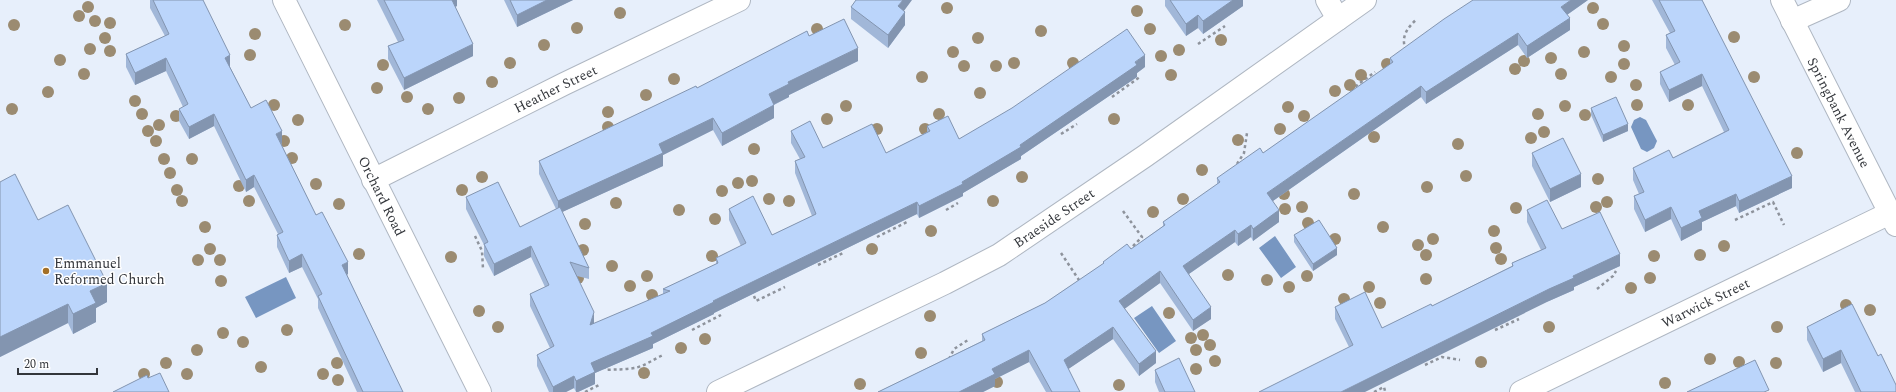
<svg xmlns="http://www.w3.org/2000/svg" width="1896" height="392" viewBox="0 0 1896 392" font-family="Spectral,serif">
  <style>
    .water { fill: #7796c1 }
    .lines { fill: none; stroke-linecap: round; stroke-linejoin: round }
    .minor-casing { stroke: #afb7c2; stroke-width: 24 }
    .secondary-casing { stroke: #afb7c2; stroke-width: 24 }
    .path { stroke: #8e939c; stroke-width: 2.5; stroke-dasharray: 3 3; stroke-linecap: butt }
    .minor { stroke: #fff; stroke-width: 22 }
    .secondary { stroke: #fff; stroke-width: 22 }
    .tree { fill: #9b8b71 }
    .wall { fill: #a1b7d8 }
    .shaded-wall { fill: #8395b0 }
    .building { fill: #bbd5fb; stroke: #8395b0 }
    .poi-dot { fill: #a37027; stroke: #fff; stroke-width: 1.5 }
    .labels { text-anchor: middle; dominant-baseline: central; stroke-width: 3; stroke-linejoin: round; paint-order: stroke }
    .street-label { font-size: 14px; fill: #33363b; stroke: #fff }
    .poi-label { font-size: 14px; fill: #33363b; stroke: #fff; text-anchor: start }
  </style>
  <rect width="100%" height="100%" fill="#e7effb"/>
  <path class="water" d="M 1640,117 L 1646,120 L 1657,141 L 1654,148 L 1647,152 L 1641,149 L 1631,127 L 1634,120 Z
    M 1275,236 L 1296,267 L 1281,278 L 1259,248 Z
    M 286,277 L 296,298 L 256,318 L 245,297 Z
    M 1152,306 L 1176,341 L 1159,353 L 1134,318 Z"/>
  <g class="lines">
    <g class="minor-casing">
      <g id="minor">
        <path id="s1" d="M 284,0 L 480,392"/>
        <path d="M 1327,0 L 1338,19"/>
        <path d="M 1792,21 L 1839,0"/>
        <path id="s2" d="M 373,180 L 564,84 L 739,0"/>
        <path id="s3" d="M 718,392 L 945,283 L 999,255 L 1145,156 L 1365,0"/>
        <path id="s4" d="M 1521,392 L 1890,213"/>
      </g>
    </g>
    <g class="secondary-casing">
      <g id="secondary">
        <path id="s5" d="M 1782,0 L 1896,225"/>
      </g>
    </g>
    <path class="path" d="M 1198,44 L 1225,26
      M 1406,50 C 1400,37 1408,27 1417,19
      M 1352,94 L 1349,91 L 1375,72
      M 1112,97 L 1141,76
      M 1061,134 L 1077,124
      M 1237,164 L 1244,153 L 1247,133
      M 946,210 L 958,203
      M 1123,211 L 1142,237 L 1129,250
      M 1735,220 L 1773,202 L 1784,225
      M 475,236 L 482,251 L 483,269
      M 877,237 L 907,222
      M 1061,253 L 1081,283
      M 818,265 L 845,252
      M 1597,289 L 1613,276 L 1616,271
      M 754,296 L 756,301 L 785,287
      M 692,330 L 721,315
      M 1495,330 L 1519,319
      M 949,359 L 954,349 L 968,340
      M 1425,365 L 1442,357 L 1460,360
      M 604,366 L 606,370 C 616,369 624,370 634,368 C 643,367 654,359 663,355
      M 585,392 L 601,384
      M 1374,392 L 1384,387 L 1385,391"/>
    <use href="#minor" class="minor"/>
    <use href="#secondary" class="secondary"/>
  </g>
  <g class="tree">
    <circle cx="88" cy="7" r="6"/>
    <circle cx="947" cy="8" r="6"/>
    <circle cx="1593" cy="8" r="6"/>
    <circle cx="1137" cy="11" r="6"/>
    <circle cx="620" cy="13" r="6"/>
    <circle cx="79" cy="16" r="6"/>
    <circle cx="95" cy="21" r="6"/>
    <circle cx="110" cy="23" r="6"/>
    <circle cx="1603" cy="24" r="6"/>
    <circle cx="14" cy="25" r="6"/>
    <circle cx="345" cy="25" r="6"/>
    <circle cx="577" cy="28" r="6"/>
    <circle cx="817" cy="29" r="6"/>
    <circle cx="1150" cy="29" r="6"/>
    <circle cx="1041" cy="31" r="6"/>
    <circle cx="255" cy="34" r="6"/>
    <circle cx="1734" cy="37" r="6"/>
    <circle cx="105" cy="38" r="6"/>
    <circle cx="978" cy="38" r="6"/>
    <circle cx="1221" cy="40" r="6"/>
    <circle cx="544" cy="45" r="6"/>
    <circle cx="1624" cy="46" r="6"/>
    <circle cx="90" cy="49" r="6"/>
    <circle cx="1179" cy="50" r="6"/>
    <circle cx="110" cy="51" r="6"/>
    <circle cx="953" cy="52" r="6"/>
    <circle cx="1584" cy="52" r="6"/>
    <circle cx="250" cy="55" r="6"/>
    <circle cx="1161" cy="56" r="6"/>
    <circle cx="1551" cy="58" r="6"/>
    <circle cx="60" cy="60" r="6"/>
    <circle cx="1524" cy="61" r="6"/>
    <circle cx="510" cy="63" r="6"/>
    <circle cx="1014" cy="63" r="6"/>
    <circle cx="1073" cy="63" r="6"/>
    <circle cx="1387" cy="64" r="6"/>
    <circle cx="1624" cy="64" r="6"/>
    <circle cx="383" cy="65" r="6"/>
    <circle cx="964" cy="66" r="6"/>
    <circle cx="996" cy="66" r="6"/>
    <circle cx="1515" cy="69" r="6"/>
    <circle cx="84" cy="74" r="6"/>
    <circle cx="1561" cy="74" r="6"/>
    <circle cx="1171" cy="75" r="6"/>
    <circle cx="1361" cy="75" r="6"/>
    <circle cx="922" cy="77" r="6"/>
    <circle cx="1611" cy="77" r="6"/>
    <circle cx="1754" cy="77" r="6"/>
    <circle cx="674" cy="79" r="6"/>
    <circle cx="492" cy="82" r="6"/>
    <circle cx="1350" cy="85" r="6"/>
    <circle cx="1636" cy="85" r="6"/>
    <circle cx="377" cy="88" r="6"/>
    <circle cx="1335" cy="91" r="6"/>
    <circle cx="48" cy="92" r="6"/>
    <circle cx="980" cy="93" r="6"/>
    <circle cx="646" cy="95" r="6"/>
    <circle cx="407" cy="97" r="6"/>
    <circle cx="459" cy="98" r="6"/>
    <circle cx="135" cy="101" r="6"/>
    <circle cx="274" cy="105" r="6"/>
    <circle cx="1637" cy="105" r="6"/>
    <circle cx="1688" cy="105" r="6"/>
    <circle cx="846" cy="106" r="6"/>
    <circle cx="1565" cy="106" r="6"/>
    <circle cx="1288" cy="107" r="6"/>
    <circle cx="12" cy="109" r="6"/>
    <circle cx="428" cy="109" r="6"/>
    <circle cx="608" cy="112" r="6"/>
    <circle cx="142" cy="114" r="6"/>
    <circle cx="939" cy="114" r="6"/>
    <circle cx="1538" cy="114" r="6"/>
    <circle cx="1585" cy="115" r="6"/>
    <circle cx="176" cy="116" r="6"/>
    <circle cx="1304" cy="116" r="6"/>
    <circle cx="827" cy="119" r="6"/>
    <circle cx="1114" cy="119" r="6"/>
    <circle cx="298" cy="120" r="6"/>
    <circle cx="159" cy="125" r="6"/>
    <circle cx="608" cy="127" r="6"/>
    <circle cx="877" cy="129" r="6"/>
    <circle cx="925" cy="129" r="6"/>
    <circle cx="1280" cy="129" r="6"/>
    <circle cx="148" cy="131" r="6"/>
    <circle cx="1544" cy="132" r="6"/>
    <circle cx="1374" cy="137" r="6"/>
    <circle cx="1531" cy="138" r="6"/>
    <circle cx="1238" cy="140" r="6"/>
    <circle cx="156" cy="141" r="6"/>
    <circle cx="284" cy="141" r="6"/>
    <circle cx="1458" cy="144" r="6"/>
    <circle cx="754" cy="149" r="6"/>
    <circle cx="1797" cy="153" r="6"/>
    <circle cx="292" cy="158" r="6"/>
    <circle cx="164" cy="159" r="6"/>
    <circle cx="192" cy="159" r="6"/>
    <circle cx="1202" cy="170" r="6"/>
    <circle cx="170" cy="173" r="6"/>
    <circle cx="1466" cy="176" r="6"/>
    <circle cx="482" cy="177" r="6"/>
    <circle cx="1022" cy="177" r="6"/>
    <circle cx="1598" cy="179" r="6"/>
    <circle cx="752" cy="181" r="6"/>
    <circle cx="738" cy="183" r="6"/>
    <circle cx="316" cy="184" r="6"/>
    <circle cx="239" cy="186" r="6"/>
    <circle cx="1427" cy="187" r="6"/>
    <circle cx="177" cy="190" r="6"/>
    <circle cx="462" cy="190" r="6"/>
    <circle cx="722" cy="191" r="6"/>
    <circle cx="1284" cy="194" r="6"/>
    <circle cx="1354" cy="194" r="6"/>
    <circle cx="769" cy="199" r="6"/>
    <circle cx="1183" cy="199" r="6"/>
    <circle cx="182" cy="201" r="6"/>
    <circle cx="249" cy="201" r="6"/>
    <circle cx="789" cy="201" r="6"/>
    <circle cx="993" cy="201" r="6"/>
    <circle cx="1607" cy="202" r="6"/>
    <circle cx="616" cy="203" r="6"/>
    <circle cx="339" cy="204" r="6"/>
    <circle cx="1302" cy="207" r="6"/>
    <circle cx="1596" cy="207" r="6"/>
    <circle cx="1516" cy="208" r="6"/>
    <circle cx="1285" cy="209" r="6"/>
    <circle cx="679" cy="210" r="6"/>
    <circle cx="1153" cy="212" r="6"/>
    <circle cx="715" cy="219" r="6"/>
    <circle cx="1308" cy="223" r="6"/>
    <circle cx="585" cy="224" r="6"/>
    <circle cx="205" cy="227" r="6"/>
    <circle cx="1383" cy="227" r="6"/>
    <circle cx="931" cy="231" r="6"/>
    <circle cx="1494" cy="231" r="6"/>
    <circle cx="1335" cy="239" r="6"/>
    <circle cx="1433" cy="239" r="6"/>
    <circle cx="1418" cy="245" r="6"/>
    <circle cx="1724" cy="246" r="6"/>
    <circle cx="1496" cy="248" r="6"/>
    <circle cx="210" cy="249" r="6"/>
    <circle cx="872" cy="249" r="6"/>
    <circle cx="583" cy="250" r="6"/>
    <circle cx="359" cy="254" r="6"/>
    <circle cx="1426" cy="255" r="6"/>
    <circle cx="1700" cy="255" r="6"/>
    <circle cx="712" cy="256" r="6"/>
    <circle cx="1654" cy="256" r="6"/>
    <circle cx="451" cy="257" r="6"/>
    <circle cx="1501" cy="259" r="6"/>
    <circle cx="198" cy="260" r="6"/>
    <circle cx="220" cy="260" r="6"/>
    <circle cx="612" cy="266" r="6"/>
    <circle cx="1228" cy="275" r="6"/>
    <circle cx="647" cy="276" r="6"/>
    <circle cx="1307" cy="276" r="6"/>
    <circle cx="578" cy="278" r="6"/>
    <circle cx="1650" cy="278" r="6"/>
    <circle cx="1426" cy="279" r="6"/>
    <circle cx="1267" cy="280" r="6"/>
    <circle cx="221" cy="281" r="6"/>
    <circle cx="630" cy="286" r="6"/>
    <circle cx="1289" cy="287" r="6"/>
    <circle cx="1369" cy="287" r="6"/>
    <circle cx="1631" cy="288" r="6"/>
    <circle cx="652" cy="295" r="6"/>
    <circle cx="1344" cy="299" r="6"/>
    <circle cx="1380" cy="303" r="6"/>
    <circle cx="1846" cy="305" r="6"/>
    <circle cx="1870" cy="310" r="6"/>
    <circle cx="479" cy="311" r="6"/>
    <circle cx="1169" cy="313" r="6"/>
    <circle cx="930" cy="316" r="6"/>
    <circle cx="498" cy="327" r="6"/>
    <circle cx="1549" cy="327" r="6"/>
    <circle cx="1777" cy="327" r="6"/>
    <circle cx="287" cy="330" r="6"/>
    <circle cx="223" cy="333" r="6"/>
    <circle cx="1203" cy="335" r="6"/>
    <circle cx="1191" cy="338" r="6"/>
    <circle cx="705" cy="339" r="6"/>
    <circle cx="243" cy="342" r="6"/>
    <circle cx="1210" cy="345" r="6"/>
    <circle cx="681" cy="348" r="6"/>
    <circle cx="197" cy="350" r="6"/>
    <circle cx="1196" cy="350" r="6"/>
    <circle cx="921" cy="353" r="6"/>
    <circle cx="1710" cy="359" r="6"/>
    <circle cx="1215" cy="361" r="6"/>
    <circle cx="1481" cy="362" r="6"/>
    <circle cx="1739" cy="362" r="6"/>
    <circle cx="166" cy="363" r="6"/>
    <circle cx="337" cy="363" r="6"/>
    <circle cx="1776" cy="363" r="6"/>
    <circle cx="261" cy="367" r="6"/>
    <circle cx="1196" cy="369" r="6"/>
    <circle cx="644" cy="373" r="6"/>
    <circle cx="144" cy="374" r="6"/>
    <circle cx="187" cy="374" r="6"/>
    <circle cx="323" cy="374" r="6"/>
    <circle cx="338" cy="380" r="6"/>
    <circle cx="997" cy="382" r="6"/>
    <circle cx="1665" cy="383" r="6"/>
    <circle cx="860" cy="384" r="6"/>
    <circle cx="1119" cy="385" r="6"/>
  </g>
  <path class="wall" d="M 150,0 L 203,0 L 230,67 L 251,108 L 282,143 L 281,144 L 316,215 L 348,274 L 347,275 L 403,392 L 357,392 L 318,308 L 318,299 L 302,267 L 289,273 L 277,247 L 277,235 L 278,234 L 254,187 L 246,192 L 214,126 L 189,139 L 179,121 L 179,109 L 183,107 L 166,71 L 135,85 L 126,67 L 126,54 L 165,36 L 150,8 Z
    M 377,0 L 457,0 L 457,6 L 455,7 L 473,56 L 404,90 L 388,59 L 388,46 L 398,42 Z
    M 504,0 L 573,0 L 517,27 Z
    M 1165,0 L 1243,0 L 1243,6 L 1203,34 L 1198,28 L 1186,36 L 1165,6 Z
    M 1588,0 L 1567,15 L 1570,30 L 1527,58 L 1518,45 L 1426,104 L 1421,97 L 1273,201 L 1279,222 L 1253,241 L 1251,237 L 1238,246 L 1235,242 L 1189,274 L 1211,319 L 1193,331 L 1160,283 L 1124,308 L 1156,363 L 1139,376 L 1113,339 L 1068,369 L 1080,392 L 1046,392 L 1029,362 L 995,379 L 995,386 L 983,392 L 878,392 L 982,341 L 982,334 L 1045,303 L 1103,264 L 1103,262 L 1131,249 L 1163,226 L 1163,222 L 1217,185 L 1217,178 L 1263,153 L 1390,65 L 1390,58 Z
    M 1652,0 L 1702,0 L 1792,188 L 1739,213 L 1736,206 L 1702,222 L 1702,230 L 1681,241 L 1671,219 L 1645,232 L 1634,209 L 1634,196 L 1639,194 L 1633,180 L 1633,168 L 1673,158 L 1724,132 L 1702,86 L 1669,102 L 1660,84 L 1660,72 L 1675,65 L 1666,48 L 1666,35 L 1670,33 Z
    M 851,7 L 904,11 L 905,25 L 888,48 L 851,19 Z
    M 809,36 L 858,61 L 789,95 L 789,97 L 774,105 L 774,118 L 722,146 L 713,130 L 663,155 L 663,166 L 562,212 L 589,268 L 589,279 L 577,276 L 594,324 L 663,294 L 663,289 L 716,264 L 716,258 L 741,246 L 729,220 L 729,209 L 772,235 L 812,216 L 795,173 L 795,161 L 800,159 L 791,143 L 791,131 L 823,148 L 886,153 L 927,132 L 927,126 L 959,139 L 1145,67 L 1137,73 L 1137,77 L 1021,156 L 1021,159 L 963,193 L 963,196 L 919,218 L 917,214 L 714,313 L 714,314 L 653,344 L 653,348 L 595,373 L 595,384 L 578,392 L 576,392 L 574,388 L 566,392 L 549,392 L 537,366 L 537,355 L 550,348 L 530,306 L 530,294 L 545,287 L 531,257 L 494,276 L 484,256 L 484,245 L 466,209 L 466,197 L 520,227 L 556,209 L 539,174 L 539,161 L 697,88 Z
    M 1591,108 L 1628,131 L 1603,142 L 1591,115 Z
    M 1532,153 L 1581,187 L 1550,202 L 1532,166 Z
    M 0,182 L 38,220 L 107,302 L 96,308 L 96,322 L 73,334 L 68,323 L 0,357 Z
    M 1527,210 L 1562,229 L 1620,266 L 1574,287 L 1574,290 L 1549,301 L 1349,347 L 1335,319 L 1335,307 L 1382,328 L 1432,306 L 1512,266 L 1512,263 L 1541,250 L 1527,222 Z
    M 1294,235 L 1337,255 L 1313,271 L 1294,242 Z
    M 1807,327 L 1878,356 L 1896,392 L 1855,392 L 1841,363 L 1823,372 L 1807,340 Z
    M 1155,370 L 1195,392 L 1159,392 L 1155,382 Z"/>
  <path class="shaded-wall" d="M 450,0 L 457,0 L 457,6 L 450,9 Z
    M 547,0 L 573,0 L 517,27 L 517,15 Z
    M 903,0 L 912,0 L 898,19 L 898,6 Z
    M 1233,0 L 1243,0 L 1243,6 L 1203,34 L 1203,21 Z
    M 1571,0 L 1588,0 L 1561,19 L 1561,7 Z
    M 905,12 L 905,25 L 888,48 L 888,35 Z
    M 1198,15 L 1198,28 L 1186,36 L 1186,24 Z
    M 1570,18 L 1570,30 L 1527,58 L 1527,46 Z
    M 1518,33 L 1518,45 L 1426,104 L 1426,92 Z
    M 473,44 L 473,56 L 404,90 L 404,78 Z
    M 858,48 L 858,61 L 789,95 L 789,97 L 769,107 L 769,94 L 788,82 Z
    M 230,55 L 230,67 L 225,70 L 225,58 Z
    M 1145,55 L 1145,67 L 1137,73 L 1137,77 L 1021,156 L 1021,159 L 963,193 L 963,196 L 919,218 L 919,206 L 962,182 L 1020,145 Z
    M 166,58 L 166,71 L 135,85 L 135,73 Z
    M 1702,74 L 1702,86 L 1669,102 L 1669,90 Z
    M 1421,86 L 1421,97 L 1267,205 L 1267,193 Z
    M 774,105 L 774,118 L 722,146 L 722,133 Z
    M 214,114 L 214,126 L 189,139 L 189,127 Z
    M 713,118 L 713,130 L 663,155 L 663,166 L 558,214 L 558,201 L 659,144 Z
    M 1628,124 L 1628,131 L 1603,142 L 1603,135 Z
    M 282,131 L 282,143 L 276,146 L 276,134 Z
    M 1581,174 L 1581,187 L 1550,202 L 1550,189 Z
    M 254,175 L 254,187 L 246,192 L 246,180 Z
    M 1792,176 L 1792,188 L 1739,213 L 1739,201 Z
    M 1736,194 L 1736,206 L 1702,222 L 1702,230 L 1681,241 L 1681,228 L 1699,211 Z
    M 917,202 L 917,214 L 714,313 L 714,314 L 653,344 L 653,348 L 595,373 L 595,384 L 578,392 L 576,392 L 576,381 L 591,363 L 651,333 L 713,301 Z
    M 1671,207 L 1671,219 L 1645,232 L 1645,220 Z
    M 1279,210 L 1279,222 L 1253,241 L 1253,229 Z
    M 1251,225 L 1251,237 L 1238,246 L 1238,234 Z
    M 1235,230 L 1235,242 L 1183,278 L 1183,266 Z
    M 531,246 L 531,257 L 494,276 L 494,264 Z
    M 1337,248 L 1337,255 L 1313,271 L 1313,264 Z
    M 302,254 L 302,267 L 289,273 L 289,261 Z
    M 1620,254 L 1620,266 L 1574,287 L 1574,290 L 1549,301 L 1365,392 L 1341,392 L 1573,276 Z
    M 348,262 L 348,274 L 342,277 L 342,265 Z
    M 1160,271 L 1160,283 L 1119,313 L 1119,301 Z
    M 107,283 L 107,302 L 96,308 L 96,322 L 73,334 L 73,314 L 90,291 Z
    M 68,304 L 68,323 L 0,357 L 0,337 Z
    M 1211,307 L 1211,319 L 1193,331 L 1193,320 Z
    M 594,312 L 594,324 L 590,325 Z
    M 1113,327 L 1113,339 L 1064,372 L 1064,360 Z
    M 1029,350 L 1029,362 L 995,379 L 995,386 L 983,392 L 959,392 L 992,369 Z
    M 1841,350 L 1841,363 L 1823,372 L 1823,359 Z
    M 1156,351 L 1156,363 L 1139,376 L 1139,364 Z
    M 574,376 L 574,388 L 566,392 L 553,392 L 553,387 Z"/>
  <path class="building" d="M 153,0 L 203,0 L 230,55 L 225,58 L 251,108 L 266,100 L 282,131 L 276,134 L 316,215 L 322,212 L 348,262 L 342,265 L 403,392 L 363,392 L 318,296 L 322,294 L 302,254 L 289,261 L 277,235 L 283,232 L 254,175 L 246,180 L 214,114 L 189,127 L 179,109 L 188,104 L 166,58 L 135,73 L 126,54 L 169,34 Z
    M 384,0 L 452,0 L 473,44 L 404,78 L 388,46 L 404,40 Z
    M 510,0 L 547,0 L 517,15 Z
    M 856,0 L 903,0 L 898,6 L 905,12 L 888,35 L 851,7 Z
    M 1170,0 L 1233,0 L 1203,21 L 1198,15 L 1186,24 Z
    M 1473,0 L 1571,0 L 1561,7 L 1570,18 L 1527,46 L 1518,33 L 1426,92 L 1421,86 L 1267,193 L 1279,210 L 1253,229 L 1251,225 L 1238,234 L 1235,230 L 1183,266 L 1211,307 L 1193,320 L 1160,271 L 1119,301 L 1156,351 L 1139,364 L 1113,327 L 1064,360 L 1080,392 L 1052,392 L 1029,350 L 992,369 L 995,374 L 959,392 L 878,392 L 985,340 L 982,334 L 1045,303 L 1104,263 L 1103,262 L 1127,244 L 1131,249 L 1165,225 L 1163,222 L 1220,182 L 1217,178 L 1260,148 L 1263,153 L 1393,62 L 1390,58 L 1444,19 Z
    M 1659,0 L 1702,0 L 1792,176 L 1739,201 L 1736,194 L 1699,211 L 1702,218 L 1681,228 L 1671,207 L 1645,220 L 1634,196 L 1644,192 L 1633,168 L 1669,150 L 1673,158 L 1729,130 L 1702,74 L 1669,90 L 1660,72 L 1680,62 L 1666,35 L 1675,31 Z
    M 844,19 L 858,48 L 788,82 L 789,84 L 769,94 L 774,105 L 722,133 L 713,118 L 659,144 L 663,153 L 558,201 L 539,161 L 696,86 L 697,88 L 807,31 L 809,36 Z
    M 1127,29 L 1145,55 L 1135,62 L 1137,65 L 1020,145 L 1021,147 L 962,182 L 963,184 L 919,206 L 917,202 L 713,301 L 714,302 L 651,333 L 653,336 L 591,363 L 595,372 L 576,381 L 574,376 L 553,387 L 537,355 L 554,346 L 530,294 L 549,285 L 531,246 L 494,264 L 484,244 L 488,242 L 466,197 L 498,182 L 520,227 L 560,207 L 589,268 L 570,262 L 594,312 L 590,325 L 670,291 L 663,289 L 718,263 L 716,258 L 746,243 L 729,209 L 753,196 L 772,235 L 816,214 L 795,161 L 805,157 L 791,131 L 810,121 L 823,148 L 872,124 L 886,153 L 930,131 L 927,126 L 948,116 L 959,139 L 1012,108 Z
    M 1616,97 L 1628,124 L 1603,135 L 1591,108 Z
    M 1563,138 L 1581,174 L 1550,189 L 1532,153 Z
    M 15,174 L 38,220 L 68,205 L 107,283 L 90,291 L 96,303 L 73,314 L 68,304 L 0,337 L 0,182 Z
    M 1547,200 L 1562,229 L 1600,212 L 1620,254 L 1573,276 L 1574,278 L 1549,289 L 1341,392 L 1259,392 L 1353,345 L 1335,307 L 1365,292 L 1382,328 L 1431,304 L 1432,306 L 1513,266 L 1512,263 L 1546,248 L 1527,210 Z
    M 1319,220 L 1337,248 L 1313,264 L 1294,235 Z
    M 1852,304 L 1878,356 L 1881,354 L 1896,385 L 1896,392 L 1861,392 L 1841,350 L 1823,359 L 1807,327 Z
    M 1179,358 L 1195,392 L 1165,392 L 1155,370 Z
    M 1755,360 L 1769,390 L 1764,392 L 1687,392 Z
    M 160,373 L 169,392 L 113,392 L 147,375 L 148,378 Z"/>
  <circle class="poi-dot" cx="46" cy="271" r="4"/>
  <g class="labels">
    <g class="street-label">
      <text stroke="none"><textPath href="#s2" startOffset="204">Heather Street</textPath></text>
      <text stroke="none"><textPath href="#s5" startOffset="126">Springbank Avenue</textPath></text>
      <text stroke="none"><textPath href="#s1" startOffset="219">Orchard Road</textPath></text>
      <text stroke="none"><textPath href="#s3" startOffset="379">Braeside Street</textPath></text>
      <text stroke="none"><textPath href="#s4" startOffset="205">Warwick Street</textPath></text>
    </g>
    <g class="poi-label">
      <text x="54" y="263">Emmanuel<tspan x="54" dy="16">Reformed Church</tspan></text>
    </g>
  </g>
  <path d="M18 368v6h79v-6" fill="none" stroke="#33363b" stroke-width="2"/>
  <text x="24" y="368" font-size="12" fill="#33363b" stroke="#ffffff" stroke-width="3" paint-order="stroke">20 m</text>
</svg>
